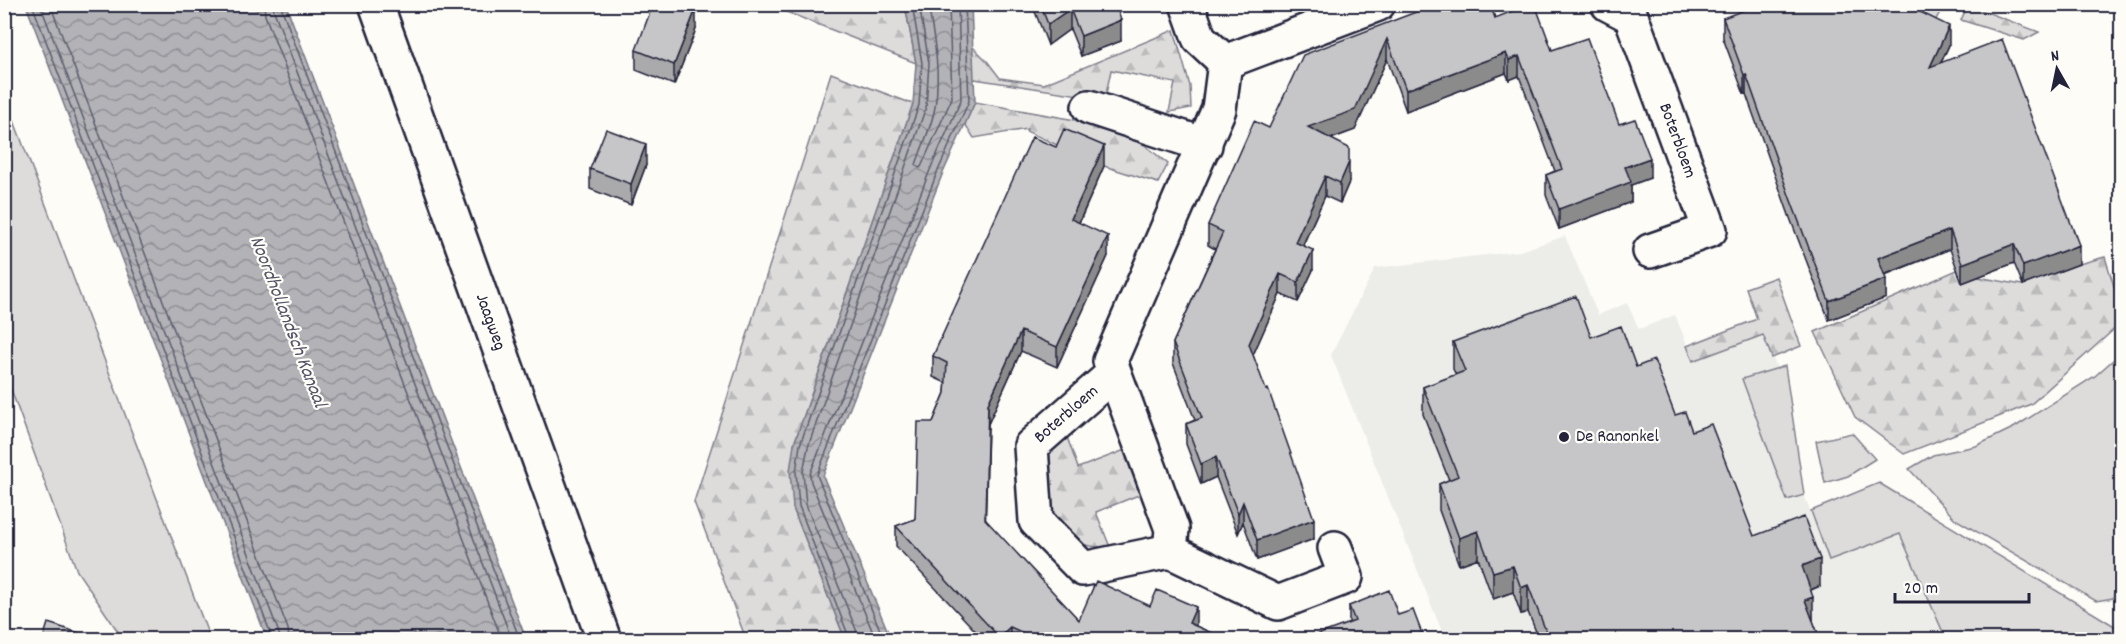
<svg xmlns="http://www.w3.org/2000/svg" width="2126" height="644" viewBox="0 0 2126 644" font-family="Dekko,sans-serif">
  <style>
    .built { fill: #ecece9 }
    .green { fill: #dddcdb; stroke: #807f8b; stroke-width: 1.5 }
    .forest { fill: url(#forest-firs); stroke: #807f8b; stroke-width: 1.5 }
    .water { fill: url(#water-waves); stroke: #787885; stroke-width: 1.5 }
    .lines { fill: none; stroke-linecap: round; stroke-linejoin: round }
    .shore { stroke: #5c5c6d; stroke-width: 1.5 }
    .street-casing { stroke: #22223b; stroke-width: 38 }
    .secondary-casing { stroke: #22223b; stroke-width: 38 }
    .street { stroke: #fdfcf7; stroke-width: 33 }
    .secondary { stroke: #fdfcf7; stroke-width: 33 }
    .wall { fill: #aaaaac; stroke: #22223b; stroke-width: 1.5 }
    .shaded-wall { fill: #8b8b8c; stroke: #22223b; stroke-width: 1.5 }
    .building { fill: #c6c6c8; stroke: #22223b; stroke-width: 1.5 }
    .poi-dot { fill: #22223b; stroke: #fdfcf7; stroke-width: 2 }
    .labels { text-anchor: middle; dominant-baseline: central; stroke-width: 4.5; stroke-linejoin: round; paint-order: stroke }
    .street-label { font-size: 18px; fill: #22223b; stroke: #fdfcf7 }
    .poi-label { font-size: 18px; fill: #22223b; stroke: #fdfcf7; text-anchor: start }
    .water-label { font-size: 20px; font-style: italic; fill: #545466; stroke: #fdfcf7 }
  </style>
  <defs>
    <pattern id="forest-firs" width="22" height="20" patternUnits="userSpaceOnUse" patternTransform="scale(1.5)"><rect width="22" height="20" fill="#dddcdb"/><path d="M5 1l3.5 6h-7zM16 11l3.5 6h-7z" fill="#bdbcbd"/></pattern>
    <pattern id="water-waves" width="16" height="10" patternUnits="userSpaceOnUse" patternTransform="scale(1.5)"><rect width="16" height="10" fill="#b2b2b7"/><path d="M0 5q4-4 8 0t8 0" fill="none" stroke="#909096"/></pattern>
  </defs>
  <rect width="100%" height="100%" fill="#fdfcf7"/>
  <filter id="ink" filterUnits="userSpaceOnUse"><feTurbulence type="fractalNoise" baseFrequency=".0167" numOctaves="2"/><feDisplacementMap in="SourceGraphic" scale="12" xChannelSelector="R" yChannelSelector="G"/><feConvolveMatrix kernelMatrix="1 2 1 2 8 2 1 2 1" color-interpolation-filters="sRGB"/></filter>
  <g filter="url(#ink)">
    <path class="built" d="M 1565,236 L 1598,315 L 1627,303 L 1639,329 L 1675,315 L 1693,360 L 1763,335 L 1777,368 L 1743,379 L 1787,500 L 1804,495 L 1829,559 L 1900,533 L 1946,639 L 1445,639 L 1331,355 L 1375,268 L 1520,251 Z"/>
    <path class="green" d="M 4,97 L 5,97 L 210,639 L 123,639 L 77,571 L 5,373 Z
      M 2121,353 L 2121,572 L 2113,598 L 2096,601 L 1955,519 L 1909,469 L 1933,455 L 1976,446 L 2015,427 L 2095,376 Z
      M 1785,366 L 1804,495 L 1787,500 L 1742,379 Z
      M 1852,433 L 1875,459 L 1848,476 L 1825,483 L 1816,441 Z
      M 1879,483 L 2121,630 L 2121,639 L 1946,639 L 1900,534 L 1829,560 L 1811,511 Z"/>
    <path class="forest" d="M 787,5 L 905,5 L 916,63 L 974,48 L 987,61 L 1000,78 L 1044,84 L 1174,30 L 1190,86 L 1191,108 L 1169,112 L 1175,83 L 1111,70 L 1105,99 L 916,70 L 916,63 L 784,11 Z
      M 1900,5 L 1944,5 L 1935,21 Z
      M 1968,5 L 2039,32 L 2024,40 L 1961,20 Z
      M 831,73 L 913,104 L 794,444 L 793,508 L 845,639 L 746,639 L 694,502 Z
      M 975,102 L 1125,129 L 1168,164 L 1158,183 L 1104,166 L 1026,131 L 1027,129 L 974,138 L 965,124 Z
      M 2105,257 L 2121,309 L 2121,323 L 2031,404 L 1904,454 L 1855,417 L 1815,332 L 1957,270 L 1978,277 L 2022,285 L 2079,264 Z
      M 1776,277 L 1801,346 L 1772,358 L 1763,335 L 1693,361 L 1687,346 L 1757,319 L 1746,288 Z
      M 1067,437 L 1078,468 L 1125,450 L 1141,494 L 1096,512 L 1110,547 C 1098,547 1085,547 1074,541 C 1051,529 1044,484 1047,461 C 1047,454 1051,446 1053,439 Z"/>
    <path class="water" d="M 26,5 L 286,5 L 526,639 L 267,639 Z
      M 905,5 L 971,5 L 975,102 L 942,175 L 823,476 L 891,639 L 845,639 L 793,508 L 790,471 L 794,444 L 913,104 L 916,63 Z"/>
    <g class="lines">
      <path class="shore" d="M 32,4 L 273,640
        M 40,4 L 279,633 L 280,640
        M 50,4 L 288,629 L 289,640
        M 264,4 L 265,15 L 502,640
        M 273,4 L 274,11 L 512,640
        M 280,4 L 520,640
        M 928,4 C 934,39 941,72 935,107 C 932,126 922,146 916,165 L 919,168 L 921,167 L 952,98 L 949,4
        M 850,640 L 799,506 L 796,472 L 800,445 L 919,105 L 922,63 L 912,4
        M 858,640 L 857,632 L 806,505 L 803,472 L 808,447 L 926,107 L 929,63 L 919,4
        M 876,640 L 811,482 L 810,474 L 930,170 L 961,100 L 958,4
        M 884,640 L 817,475 L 937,173 L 969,101 L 965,4"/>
      <g class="street-casing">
        <g id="street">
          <path d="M 1187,4 L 1199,38 L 1225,62"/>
          <path id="s1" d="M 1608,4 L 1631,16 L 1710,230 L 1650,251"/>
          <path d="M 1225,62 L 1219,109 L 1110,361 L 1172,529 L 1170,551 L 1278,603 L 1346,577 L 1335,548"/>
          <path d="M 1225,62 L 1378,4"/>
          <path d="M 1089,107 L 1205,145"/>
          <path d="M 1113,374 L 1031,446 L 1036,521 L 1083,569 L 1170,551"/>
        </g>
      </g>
      <g class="secondary-casing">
        <g id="secondary">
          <path id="s2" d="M 376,4 L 604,640"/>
        </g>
      </g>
      <use href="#street" class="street"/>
      <use href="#secondary" class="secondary"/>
    </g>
    <path class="wall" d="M 1032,4 L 1115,4 L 1121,41 L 1081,56 L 1070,29 L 1048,45 Z
      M 1423,4 L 1490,4 L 1495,18 L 1552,50 L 1619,124 L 1650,178 L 1631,185 L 1631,202 L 1559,229 L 1546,195 L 1546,175 L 1555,171 L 1519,76 L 1509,80 L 1506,73 L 1406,111 L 1387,59 L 1355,130 L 1331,139 L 1349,182 L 1340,203 L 1325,196 L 1303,245 L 1313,270 L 1298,302 L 1280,294 L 1253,355 L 1314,539 L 1257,560 L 1243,522 L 1238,534 L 1216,477 L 1201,484 L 1186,444 L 1186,424 L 1195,420 L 1173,363 L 1173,343 L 1215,249 L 1208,245 L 1208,225 L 1269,128 L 1423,9 Z
      M 1723,18 L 1949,45 L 1941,63 L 2079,264 L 2023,285 L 2014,263 L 1962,283 L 1950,249 L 1885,275 L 1886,298 L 1829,320 L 1790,218 L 1746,94 L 1744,94 L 1723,38 Z
      M 696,29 L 674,85 L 636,70 L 636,50 Z
      M 1056,147 L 1104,166 L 1079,223 L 1108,256 L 1057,367 L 1021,351 L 988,424 L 985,520 L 1079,620 L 1150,606 L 1225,639 L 983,639 L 896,546 L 896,526 L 915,519 L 933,422 L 945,393 L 946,383 L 933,377 L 933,356 Z
      M 646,165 L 631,205 L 590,189 L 590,169 Z
      M 1591,337 L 1636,367 L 1675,415 L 1692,431 L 1754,536 L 1820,586 L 1811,590 L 1813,621 L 1820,639 L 1539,639 L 1528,612 L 1521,614 L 1513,592 L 1493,599 L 1478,558 L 1459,565 L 1439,510 L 1439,484 L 1449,480 L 1423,414 L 1423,387 L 1456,375 L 1453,369 L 1453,342 Z
      M 1349,606 L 1398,615 L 1349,623 Z"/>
    <path class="shaded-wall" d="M 696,9 L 696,29 L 674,85 L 674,65 Z
      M 1070,9 L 1070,29 L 1048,45 L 1048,24 Z
      M 1121,20 L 1121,41 L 1081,56 L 1081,36 Z
      M 1949,26 L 1949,45 L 1930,86 L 1930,67 Z
      M 1387,39 L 1387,59 L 1355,130 L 1308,147 L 1308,127 Z
      M 1506,53 L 1506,73 L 1406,111 L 1406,90 Z
      M 1519,56 L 1519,76 L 1509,80 L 1509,60 Z
      M 1746,74 L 1746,94 L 1744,94 L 1744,75 Z
      M 646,144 L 646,165 L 631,205 L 631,184 Z
      M 1104,146 L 1104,166 L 1071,240 L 1071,219 Z
      M 1650,158 L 1650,178 L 1631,185 L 1631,202 L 1559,229 L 1559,209 L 1625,167 Z
      M 1349,162 L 1349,182 L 1340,203 L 1340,183 Z
      M 1325,176 L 1325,196 L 1295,262 L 1295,242 Z
      M 1950,230 L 1950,249 L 1878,277 L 1878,258 Z
      M 1108,236 L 1108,256 L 1057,367 L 1057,347 Z
      M 2014,244 L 2014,263 L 1962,283 L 1962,264 Z
      M 2079,245 L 2079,264 L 2023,285 L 2023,266 Z
      M 1313,250 L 1313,270 L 1298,302 L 1298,282 Z
      M 1280,274 L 1280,294 L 1249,364 L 1249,344 Z
      M 1886,279 L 1886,298 L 1829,320 L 1829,301 Z
      M 1021,331 L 1021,351 L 988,424 L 985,540 L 988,404 Z
      M 1216,457 L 1216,477 L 1201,484 L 1201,464 Z
      M 1243,502 L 1243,522 L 1238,534 L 1238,514 Z
      M 1314,519 L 1314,539 L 1257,560 L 1257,540 Z
      M 1478,531 L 1478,558 L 1459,565 L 1459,538 Z
      M 1820,559 L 1820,586 L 1802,593 L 1802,566 Z
      M 1513,566 L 1513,592 L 1493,599 L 1493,572 Z
      M 1528,585 L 1528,612 L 1521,614 L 1521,588 Z
      M 1813,597 L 1813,624 L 1805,600 Z
      M 1196,607 L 1196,628 L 1189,623 Z
      M 1010,627 L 1010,639 L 999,639 L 999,637 Z"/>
    <path class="building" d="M 653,4 L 685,4 L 696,9 L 674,65 L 636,50 Z
      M 1040,4 L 1115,4 L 1121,20 L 1081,36 L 1070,9 L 1048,24 Z
      M 1428,4 L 1490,4 L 1495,18 L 1531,4 L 1535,4 L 1552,50 L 1587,38 L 1619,124 L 1635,119 L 1650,158 L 1625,167 L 1631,182 L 1559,209 L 1546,175 L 1562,169 L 1519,56 L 1509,60 L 1506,53 L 1406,90 L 1387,39 L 1355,110 L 1308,127 L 1349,148 L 1349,162 L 1340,183 L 1325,176 L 1295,242 L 1313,250 L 1298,282 L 1280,274 L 1249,344 L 1266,390 L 1268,389 L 1314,519 L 1257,540 L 1243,502 L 1238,514 L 1216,457 L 1201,464 L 1186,424 L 1202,418 L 1173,343 L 1223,232 L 1208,225 L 1254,121 L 1269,128 L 1303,55 L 1429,7 Z
      M 1760,4 L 1904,4 L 1949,26 L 1930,67 L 2002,39 L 2079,245 L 2023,266 L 2014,244 L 1962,264 L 1950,230 L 1878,258 L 1886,279 L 1829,301 L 1790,198 L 1746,74 L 1744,75 L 1723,18 Z
      M 606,129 L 646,144 L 631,184 L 590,169 Z
      M 1064,129 L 1104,146 L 1071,219 L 1108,236 L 1057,347 L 1021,331 L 988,404 L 985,519 L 1079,620 L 1096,581 L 1150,606 L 1157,590 L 1196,607 L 1189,623 L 1225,639 L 1037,639 L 1010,627 L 999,637 L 896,526 L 915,519 L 918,422 L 933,422 L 945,393 L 947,363 L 933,356 L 1032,137 L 1056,147 Z
      M 1576,296 L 1591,337 L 1621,326 L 1636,367 L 1654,360 L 1675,415 L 1685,412 L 1692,431 L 1711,424 L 1754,536 L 1804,517 L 1820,559 L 1802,566 L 1813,597 L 1805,600 L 1820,639 L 1549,639 L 1528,585 L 1521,588 L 1513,566 L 1493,572 L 1478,531 L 1459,538 L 1439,484 L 1458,476 L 1423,387 L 1465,371 L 1453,342 Z
      M 1389,590 L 1398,615 L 1413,610 L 1424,639 L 1306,639 L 1355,621 L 1349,606 Z
      M 48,623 L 98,639 L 43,639 Z"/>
  </g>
  <circle class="poi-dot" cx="1564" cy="437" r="6"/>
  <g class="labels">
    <g class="street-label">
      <text stroke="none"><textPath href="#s1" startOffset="159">Boterbloem</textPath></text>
      <text stroke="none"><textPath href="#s2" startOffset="338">Jaagweg</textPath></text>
      <text transform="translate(1067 415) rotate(-41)">Boterbloem</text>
    </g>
    <g class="poi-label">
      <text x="1576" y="437">De Ranonkel</text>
    </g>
    <g class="water-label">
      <text transform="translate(287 322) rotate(69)">Noordhollandsch Kanaal</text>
    </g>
  </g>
  <rect width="2126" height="644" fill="none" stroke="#fdfcf7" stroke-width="24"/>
  <rect x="12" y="12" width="2102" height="620" fill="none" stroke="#22223b" stroke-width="2" filter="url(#ink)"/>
  <g transform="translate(2057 69) rotate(351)" stroke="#fdfcf7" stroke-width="4.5" paint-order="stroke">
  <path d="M0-4.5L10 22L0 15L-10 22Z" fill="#22223b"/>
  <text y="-9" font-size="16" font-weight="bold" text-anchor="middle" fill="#22223b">N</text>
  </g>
  <path d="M1895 593v9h134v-9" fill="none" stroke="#22223b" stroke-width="3"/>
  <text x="1904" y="593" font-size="18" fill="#22223b" stroke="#fdfcf7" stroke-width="4.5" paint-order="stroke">20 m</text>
</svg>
